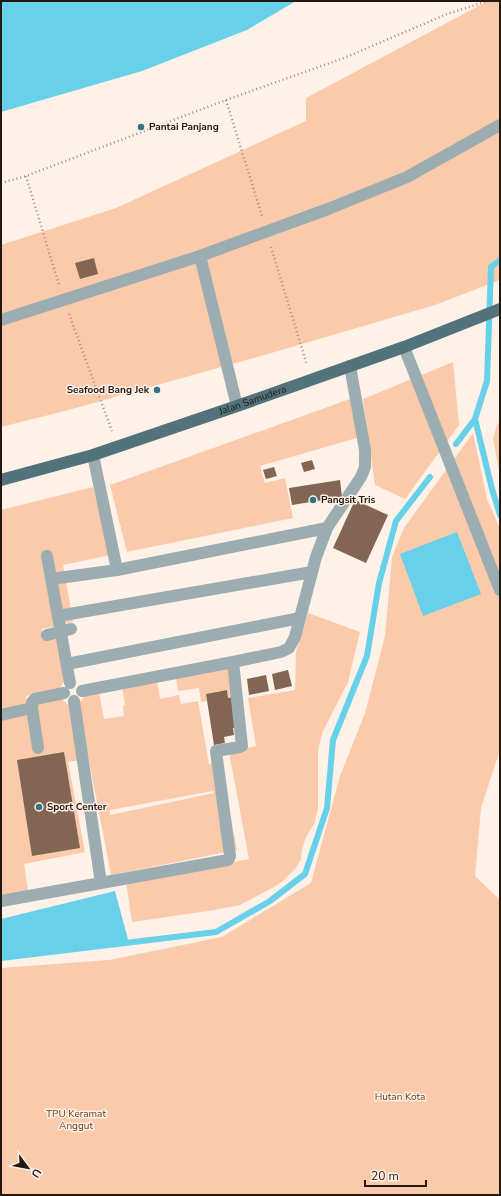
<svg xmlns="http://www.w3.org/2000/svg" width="501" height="1196" viewBox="0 0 501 1196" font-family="'Nunito Sans',sans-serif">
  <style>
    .green { fill: #fbcaaa; fill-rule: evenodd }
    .water { fill: #68d0e9 }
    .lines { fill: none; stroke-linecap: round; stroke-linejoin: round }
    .stream { stroke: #68d0e9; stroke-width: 6 }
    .building { fill: #826552 }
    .path { stroke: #9d9188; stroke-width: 2.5; stroke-dasharray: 1 3; stroke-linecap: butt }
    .minor { stroke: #9cadb2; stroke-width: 12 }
    .major { stroke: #52737c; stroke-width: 12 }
    .poi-dot { fill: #317585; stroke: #fef1e8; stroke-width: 1.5 }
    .labels { text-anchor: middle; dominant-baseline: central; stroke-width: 3; stroke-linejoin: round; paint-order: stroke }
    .poi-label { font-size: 10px; font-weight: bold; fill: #241911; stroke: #fef1e8; text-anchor: start }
    .street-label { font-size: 10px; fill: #241911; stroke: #fef1e8 }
    .park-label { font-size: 10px; fill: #693c1a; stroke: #fef1e8 }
  </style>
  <rect width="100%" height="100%" fill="#fef1e8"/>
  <path class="green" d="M 488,1 L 500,1 L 500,280 L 435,305 L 268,354 L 65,411 L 1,427 L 1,245 L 116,208 L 306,121 L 306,98 Z
    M 453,362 L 459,425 L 405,499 L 375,485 L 363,399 Z
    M 350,399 L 360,437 L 260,466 L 265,483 L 285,478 L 293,518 L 127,552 L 110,485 Z
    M 500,421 L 500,476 L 493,438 L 497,425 Z
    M 473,433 L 487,499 L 500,529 L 500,750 L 481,808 L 475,876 L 500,900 L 500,1195 L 1,1195 L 1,968 L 109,960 L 222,937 L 311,883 L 340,776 L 365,713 L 385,636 L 392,557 L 404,528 Z
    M 93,487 L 111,555 L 63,565 L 73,622 L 42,629 L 44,640 L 57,638 L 66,681 L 63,683 L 59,691 L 26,696 L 26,706 L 1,712 L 1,510 Z
    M 308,613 L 360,632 L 348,682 L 323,731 L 318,749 L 318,809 L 314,824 L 306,837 L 302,849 L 301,859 L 296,868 L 283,881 L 272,888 L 240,905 L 208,911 L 132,922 L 126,882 L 249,859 L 229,752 L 256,746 L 248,698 L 295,690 L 296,652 Z
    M 234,668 L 238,696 L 228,698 L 227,690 L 206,694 L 207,701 L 201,702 L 199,688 L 178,691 L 176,677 Z
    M 157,682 L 160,699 L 179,695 L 181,704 L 198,701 L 209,764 L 220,762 L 237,850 L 111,875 L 78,703 L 83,699 L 85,694 L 99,692 L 104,719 L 124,716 L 123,706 L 125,705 L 122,688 ZM 213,791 L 214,793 L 110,815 L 110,810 Z
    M 61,698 L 67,704 L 72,707 L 80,760 L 68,762 L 85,852 L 24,864 L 28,891 L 1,896 L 1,720 L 36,703 Z"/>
  <path class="water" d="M 1,1 L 296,1 L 247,30 L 142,71 L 1,112 Z
    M 457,532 L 481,594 L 423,616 L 400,554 Z
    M 115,891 L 129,943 L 1,958 L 1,919 Z"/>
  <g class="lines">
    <path class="stream" d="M 475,419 L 492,489 L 500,515
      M 456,444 L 475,419 L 487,381 L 491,267 L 500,260
      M 1,958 L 216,932 L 270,901 L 305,874 L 327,808 L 333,740 L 367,656 L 379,583 L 396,521 L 430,477"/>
  </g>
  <path class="building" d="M 94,258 L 98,274 L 80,279 L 75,263 Z
    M 312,460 L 315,469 L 304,472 L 301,463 Z
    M 274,467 L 277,476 L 266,479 L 263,470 Z
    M 340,480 L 342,497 L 292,505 L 289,488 Z
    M 355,500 L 388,515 L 366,563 L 333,548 Z
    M 288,670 L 292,686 L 275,690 L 272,674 Z
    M 266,675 L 269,691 L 249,695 L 247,679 Z
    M 227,690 L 228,698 L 235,697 L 240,727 L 233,728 L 234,735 L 224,737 L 225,743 L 214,745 L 206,694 Z
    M 64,752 L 80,848 L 32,856 L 17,760 Z"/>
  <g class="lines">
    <path class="path" d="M 226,100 L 262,216
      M 26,176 L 59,285
      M 1,183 L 26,176 L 226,100 L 344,58 L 447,14 L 488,1
      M 271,247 L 307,365
      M 69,314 L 112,431"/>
    <path class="minor" d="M 200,256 L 237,406
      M 1,320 L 200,256 L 328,209 L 407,177 L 500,125
      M 404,347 L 500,590
      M 93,455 L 117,570
      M 47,556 L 70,683
      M 51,579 L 117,570 L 327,528
      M 58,616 L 312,572
      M 47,635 L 71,629
      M 67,664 L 300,618
      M 82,691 L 233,662 L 281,652 L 289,648 L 295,637 L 316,557 L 327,528 L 361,477 L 365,467 L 365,450 L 350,366
      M 1,715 L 32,708
      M 38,748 L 32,708 L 32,702 L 35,699 L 64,693
      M 101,883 L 228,860 L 230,856 L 216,751 L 240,747 L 242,746 L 233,662
      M 1,901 L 101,883 L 74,701"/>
    <path class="major" id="s1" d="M 1,480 L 93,455 L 237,406 L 404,347 L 500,309"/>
  </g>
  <g class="poi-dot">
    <circle cx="141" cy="127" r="4"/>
    <circle cx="157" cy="390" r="4"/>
    <circle cx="313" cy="500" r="4"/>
    <circle cx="39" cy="807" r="4"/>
  </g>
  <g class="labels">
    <g class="poi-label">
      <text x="149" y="127">Pantai Panjang</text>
      <text x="149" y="390" text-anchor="end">Seafood Bang Jek</text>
      <text x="321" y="500">Pangsit Tris</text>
      <text x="47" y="807">Sport Center</text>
    </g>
    <g class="street-label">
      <text stroke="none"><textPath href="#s1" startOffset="264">Jalan Samudera</textPath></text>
    </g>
    <g class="park-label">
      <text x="400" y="1097">Hutan Kota</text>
      <text x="76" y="1114">TPU Keramat<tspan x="76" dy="12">Anggut</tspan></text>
    </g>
  </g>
  <rect width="501" height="1196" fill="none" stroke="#241911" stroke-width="4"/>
  <g transform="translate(28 1168) rotate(122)" stroke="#fef1e8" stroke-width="3" paint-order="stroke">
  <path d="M0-3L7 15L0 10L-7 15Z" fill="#241911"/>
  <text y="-6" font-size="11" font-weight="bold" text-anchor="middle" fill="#241911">U</text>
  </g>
  <path d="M365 1180v6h61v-6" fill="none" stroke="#241911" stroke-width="2"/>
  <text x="371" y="1180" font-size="12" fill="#241911" stroke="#fef1e8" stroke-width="3" paint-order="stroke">20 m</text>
</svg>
